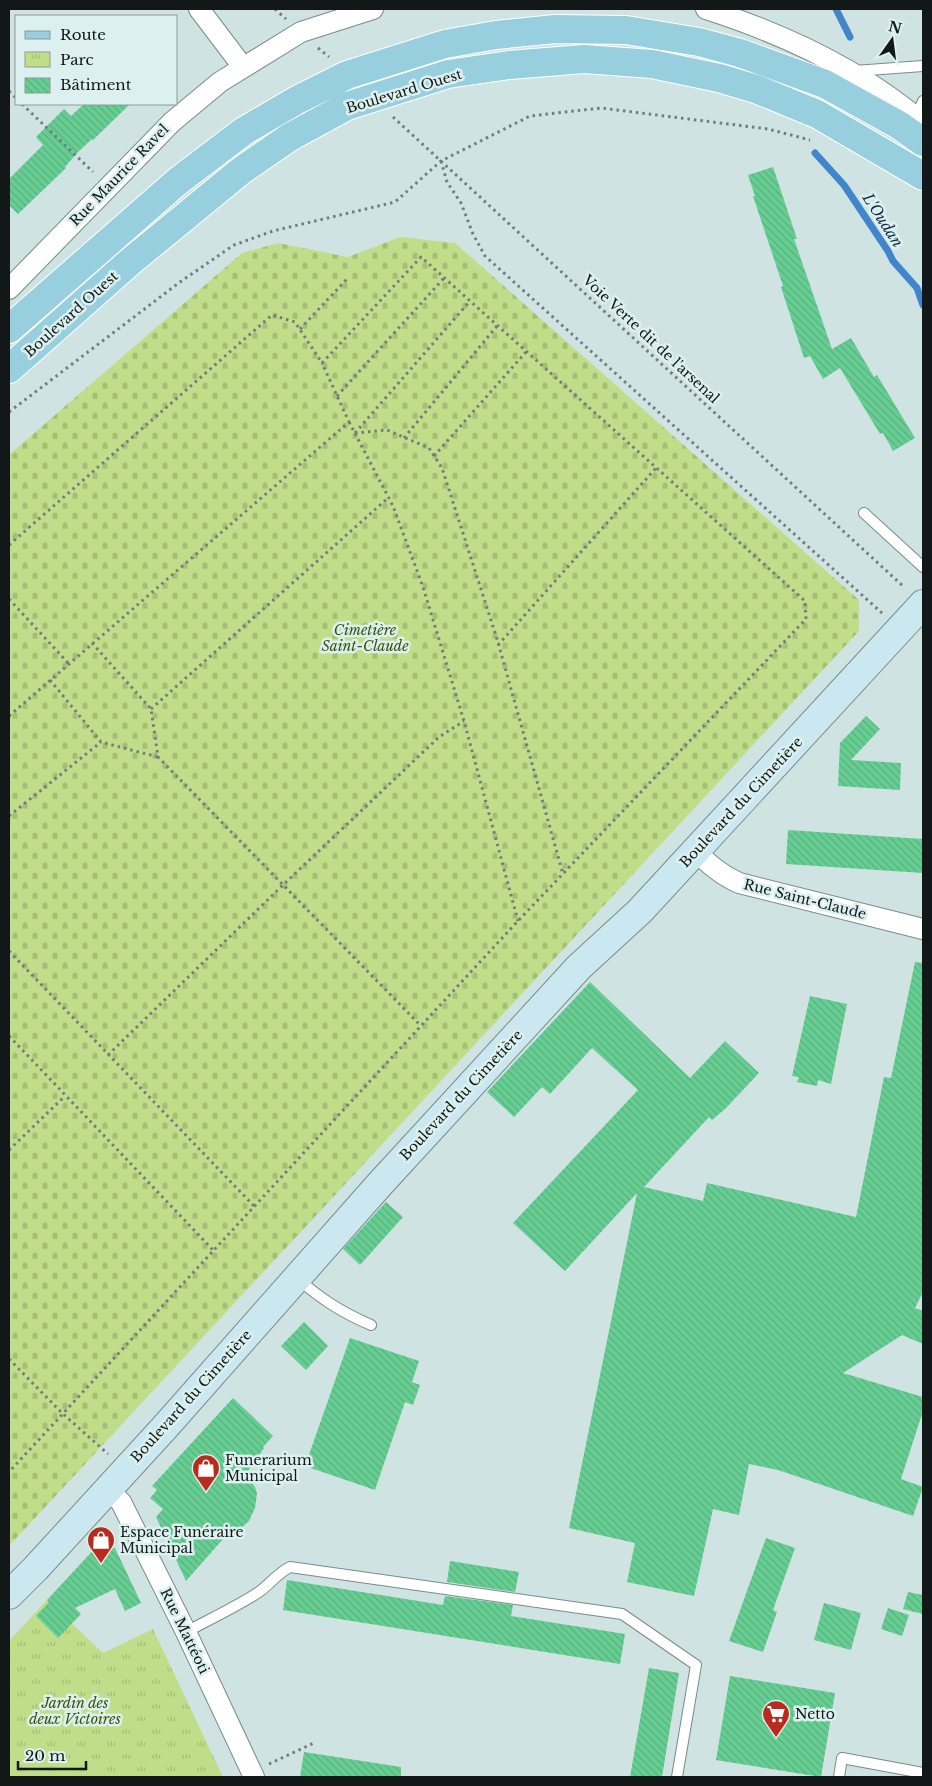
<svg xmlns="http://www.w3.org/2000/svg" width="932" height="1786" viewBox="0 0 932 1786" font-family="'Libre Baskerville',serif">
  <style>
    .cemetery { fill: url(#cemetery-stones) }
    .park { fill: url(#park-tufts) }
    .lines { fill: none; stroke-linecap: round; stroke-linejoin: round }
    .stream { stroke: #4185cc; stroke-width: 7 }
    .building { fill: url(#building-back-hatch) }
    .lane-casing { stroke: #788c8a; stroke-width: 12 }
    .street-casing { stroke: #788c8a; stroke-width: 22 }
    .secondary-casing { stroke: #788c8a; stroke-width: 30 }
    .primary-casing { stroke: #fff; stroke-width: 30 }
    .path { stroke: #6f7d7c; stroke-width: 3; stroke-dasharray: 2.5 4; stroke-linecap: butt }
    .lane { stroke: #fff; stroke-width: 10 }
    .street { stroke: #fff; stroke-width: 20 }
    .secondary { stroke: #cbe7ef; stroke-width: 28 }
    .primary { stroke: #97cfdf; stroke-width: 28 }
    .labels { text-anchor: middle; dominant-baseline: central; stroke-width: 5; stroke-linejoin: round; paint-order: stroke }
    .street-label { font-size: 14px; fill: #111817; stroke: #dcf1ef }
    .park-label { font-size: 14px; font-style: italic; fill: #3c5008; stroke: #dcf1ef }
    .poi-label { font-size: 14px; fill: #111817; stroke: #dcf1ef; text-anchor: start }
    .water-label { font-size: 15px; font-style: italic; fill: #112d4a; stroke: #dcf1ef }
  </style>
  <defs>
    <pattern id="cemetery-stones" width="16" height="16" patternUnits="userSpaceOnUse" patternTransform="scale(1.25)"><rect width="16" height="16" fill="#c0de89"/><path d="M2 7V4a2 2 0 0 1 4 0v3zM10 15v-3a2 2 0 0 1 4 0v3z" fill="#a4be76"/></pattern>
    <pattern id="park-tufts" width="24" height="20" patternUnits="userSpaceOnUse" patternTransform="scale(1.25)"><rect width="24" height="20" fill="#c0de89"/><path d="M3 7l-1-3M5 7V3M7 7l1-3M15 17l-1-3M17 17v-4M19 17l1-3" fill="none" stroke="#a4be76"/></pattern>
    <pattern id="building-back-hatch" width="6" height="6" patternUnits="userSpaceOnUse" patternTransform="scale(1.25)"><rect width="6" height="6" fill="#67ce93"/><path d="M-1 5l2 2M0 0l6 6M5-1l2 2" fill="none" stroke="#58b07e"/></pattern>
  </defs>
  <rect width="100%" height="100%" fill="#cfe4e2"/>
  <path class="cemetery" d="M 400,237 L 455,243 L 859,600 L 859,631 L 9,1546 L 9,455 L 242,253 L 278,243 L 348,257 Z"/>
  <path class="park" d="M 47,1600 L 103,1653 L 153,1629 L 223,1777 L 9,1777 L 9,1641 Z"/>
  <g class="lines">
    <path class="stream" d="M 836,9 L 850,37
      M 815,153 L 844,185 L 888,251 L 893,261 L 917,288 L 923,305"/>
  </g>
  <path class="building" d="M 84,104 L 130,104 L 93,140 L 92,139 L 78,152 L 65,167 L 66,168 L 18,214 L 9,205 L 9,179 L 43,145 L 36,137 L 64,109 L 71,116 Z
    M 773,167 L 797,239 L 794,239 L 832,349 L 851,338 L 874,377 L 877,375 L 915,438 L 893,451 L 883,433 L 880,434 L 840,368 L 823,379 L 810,356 L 804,358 L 781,287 L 783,286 L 753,196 L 755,196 L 748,175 Z
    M 866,716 L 880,729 L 851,760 L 901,763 L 900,790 L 838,786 L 840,743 Z
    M 788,830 L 923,839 L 923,873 L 786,864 Z
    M 915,962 L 923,963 L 923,1292 L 915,1308 L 923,1311 L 923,1344 L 902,1335 L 843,1373 L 923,1397 L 923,1411 L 901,1479 L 923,1487 L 913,1516 L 778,1470 L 749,1464 L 739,1515 L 713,1509 L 694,1596 L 627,1582 L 635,1543 L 569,1528 L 637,1193 L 565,1271 L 513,1223 L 638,1090 L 592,1048 L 550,1094 L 542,1087 L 514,1117 L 487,1092 L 590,982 L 690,1078 L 725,1041 L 759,1073 L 725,1109 L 712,1120 L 709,1117 L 644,1187 L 703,1201 L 707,1183 L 856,1217 L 884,1077 L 891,1078 Z
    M 810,996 L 847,1004 L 831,1084 L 818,1080 L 817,1086 L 797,1082 L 799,1077 L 792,1076 Z
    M 386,1202 L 403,1217 L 360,1265 L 343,1249 Z
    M 304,1322 L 328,1346 L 306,1370 L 281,1346 Z
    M 350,1338 L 419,1361 L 412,1382 L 420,1385 L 413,1405 L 405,1402 L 375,1490 L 305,1466 Z
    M 233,1398 L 273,1436 L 263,1447 L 264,1448 L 246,1474 L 255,1487 L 257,1493 L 255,1508 L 249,1521 L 239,1530 L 223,1539 L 186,1581 L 156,1517 L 163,1509 L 150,1498 L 157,1490 L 152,1486 Z
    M 766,1538 L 795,1548 L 773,1610 L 777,1612 L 763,1652 L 729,1641 Z
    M 98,1545 L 115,1548 L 141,1603 L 125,1611 L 115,1589 L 75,1608 L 81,1614 L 58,1638 L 36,1616 L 49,1602 L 47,1600 Z
    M 450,1561 L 519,1572 L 515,1592 L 447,1582 Z
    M 287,1580 L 443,1605 L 445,1596 L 513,1605 L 511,1616 L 625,1634 L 620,1664 L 283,1610 Z
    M 908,1592 L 923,1595 L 923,1614 L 903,1609 Z
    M 824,1603 L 861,1613 L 851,1650 L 814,1640 Z
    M 888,1608 L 909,1615 L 902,1636 L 881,1629 Z
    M 649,1668 L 679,1673 L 662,1777 L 630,1777 Z
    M 730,1676 L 835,1693 L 821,1777 L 716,1760 Z
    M 304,1752 L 401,1767 L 401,1777 L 300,1777 Z"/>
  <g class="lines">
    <g class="lane-casing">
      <path id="lane" d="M 854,71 L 923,66
        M 916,116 L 923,101
        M 864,513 L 923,567
        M 297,1278 C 321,1299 341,1312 371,1325
        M 186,1632 C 210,1619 236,1607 259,1592 C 270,1584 278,1573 290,1567 L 622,1614 L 696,1665 L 677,1777
        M 839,1777 L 842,1758 L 923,1773"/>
    </g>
    <g class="street-casing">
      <path id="street" d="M 199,9 L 243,67
        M 706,9 C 784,34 860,69 923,123
        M 9,289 L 172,122 L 220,82 L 301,32 L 373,9
        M 695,851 C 709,864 721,875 739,883 L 923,929
        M 107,1489 L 121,1502 L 186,1632 L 254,1777"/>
    </g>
    <g class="secondary-casing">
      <path id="secondary" d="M 9,1595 L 36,1568 L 166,1426 L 379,1185 L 579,967 L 640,911 L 923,604"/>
    </g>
    <g class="primary-casing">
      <path id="primary" d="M 9,329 L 178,181 L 244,131 L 297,100 L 347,75 L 445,44 L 496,35 L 555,29 L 626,30 L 699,42 L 740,53 L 825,84 L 899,125 L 923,142
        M 9,369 L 131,261 L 242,170 L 290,137 L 347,106 L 448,74 L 509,65 L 584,59 L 652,64 L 719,78 L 756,89 L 817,114 L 923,176"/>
    </g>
    <path class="path" d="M 275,9 L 286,19
      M 318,48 L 329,57
      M 9,91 L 16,98
      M 22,104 L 93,172
      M 393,117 L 904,587
      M 441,161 L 447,182 L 461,203 L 473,234 L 485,256 L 882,613
      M 300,329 L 347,279
      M 337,396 L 444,278
      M 9,412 L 180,282 L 234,245 L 273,231 L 395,202 L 441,161 L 530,116 L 601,108 L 768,129 L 810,140
      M 349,422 L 393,506 L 423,587 L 464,721 L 518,921
      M 355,433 L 387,430 L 429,448 L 442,468 L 497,639 L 563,874
      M 355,433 L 470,301
      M 404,438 L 497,326
      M 434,456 L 526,352
      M 9,545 L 272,315 L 295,322 L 322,363 L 421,257 L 805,601 L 806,619 L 516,923 L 9,1472
      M 9,599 L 69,664
      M 92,643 L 151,709 L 158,757 L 421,1026
      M 498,645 L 656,468
      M 50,680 L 101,742 L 158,757
      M 151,709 L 388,498
      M 9,716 L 349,422 L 322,363
      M 9,816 L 101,742
      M 9,951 L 254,1206
      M 9,1036 L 213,1250
      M 108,1055 L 283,885 L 439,737 L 464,721
      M 9,1150 L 65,1096
      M 9,1359 L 62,1413 L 108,1454
      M 269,1764 L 314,1743"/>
    <use href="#lane" class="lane"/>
    <use href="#street" class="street"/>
    <use href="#secondary" class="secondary"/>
    <use href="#primary" class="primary"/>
  </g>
  <defs>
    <g id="shop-pin" transform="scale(1.4375)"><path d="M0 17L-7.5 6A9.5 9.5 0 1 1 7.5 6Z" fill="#b92b1e" stroke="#dcf1ef"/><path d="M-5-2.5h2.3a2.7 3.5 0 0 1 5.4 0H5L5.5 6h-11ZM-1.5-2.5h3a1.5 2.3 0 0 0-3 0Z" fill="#fff"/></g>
    <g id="supermarket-pin" transform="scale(1.4375)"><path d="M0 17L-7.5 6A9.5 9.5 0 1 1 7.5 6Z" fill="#b92b1e" stroke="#dcf1ef"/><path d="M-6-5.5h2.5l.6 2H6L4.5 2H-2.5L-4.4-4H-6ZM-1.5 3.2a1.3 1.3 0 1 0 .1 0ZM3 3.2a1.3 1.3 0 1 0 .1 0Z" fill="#fff"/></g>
  </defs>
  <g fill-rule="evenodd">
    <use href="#shop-pin" x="206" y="1468"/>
    <use href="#shop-pin" x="101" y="1540"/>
    <use href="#supermarket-pin" x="776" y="1714"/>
  </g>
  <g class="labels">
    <g class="street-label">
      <text transform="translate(404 91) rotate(-17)">Boulevard Ouest</text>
      <text transform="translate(119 175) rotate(-46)">Rue Maurice Ravel</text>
      <text transform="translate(71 314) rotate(-42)">Boulevard Ouest</text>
      <text transform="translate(651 339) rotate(43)">Voie Verte dit de l'arsenal</text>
      <text transform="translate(741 802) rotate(-47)">Boulevard du Cimetière</text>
      <text transform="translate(805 899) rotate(14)">Rue Saint-Claude</text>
      <text transform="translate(461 1095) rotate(-47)">Boulevard du Cimetière</text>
      <text transform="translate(191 1396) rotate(-48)">Boulevard du Cimetière</text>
      <text transform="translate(185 1631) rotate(64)">Rue Mattéoti</text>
    </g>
    <g class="park-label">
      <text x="365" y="630">Cimetière<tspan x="365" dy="16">Saint-Claude</tspan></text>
      <text x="75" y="1703">Jardin des<tspan x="75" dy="16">deux Victoires</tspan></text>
    </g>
    <g class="poi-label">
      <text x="225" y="1460">Funerarium<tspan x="225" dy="16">Municipal</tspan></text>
      <text x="120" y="1532">Espace Funéraire<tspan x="120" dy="16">Municipal</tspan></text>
      <text x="795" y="1714">Netto</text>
    </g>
    <g class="water-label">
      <text transform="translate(883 220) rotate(57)">L'Oudan</text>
    </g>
  </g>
  <rect width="932" height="1786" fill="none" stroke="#111817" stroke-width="20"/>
  <rect x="15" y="15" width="162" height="90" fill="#dcf1ef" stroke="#8b9a99"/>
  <rect x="25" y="31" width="25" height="8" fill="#97cfdf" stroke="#8b9a99"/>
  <text x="60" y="40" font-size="15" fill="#111817">Route</text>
  <rect x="25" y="52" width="25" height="15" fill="url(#park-tufts)" stroke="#8b9a99"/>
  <text x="60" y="65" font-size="15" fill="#111817">Parc</text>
  <rect x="25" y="78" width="25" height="15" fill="url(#building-back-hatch)" stroke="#8b9a99"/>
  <text x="60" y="90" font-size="15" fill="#111817">Bâtiment</text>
  <g transform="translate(892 40) rotate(14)" stroke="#dcf1ef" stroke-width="4" paint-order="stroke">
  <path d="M0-4L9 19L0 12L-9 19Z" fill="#111817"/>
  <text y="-8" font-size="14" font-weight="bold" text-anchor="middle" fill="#111817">N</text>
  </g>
  <path d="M18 1761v8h68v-8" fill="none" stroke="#111817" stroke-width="2.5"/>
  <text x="25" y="1761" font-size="15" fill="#111817" stroke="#dcf1ef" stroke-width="4" paint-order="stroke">20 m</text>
</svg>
